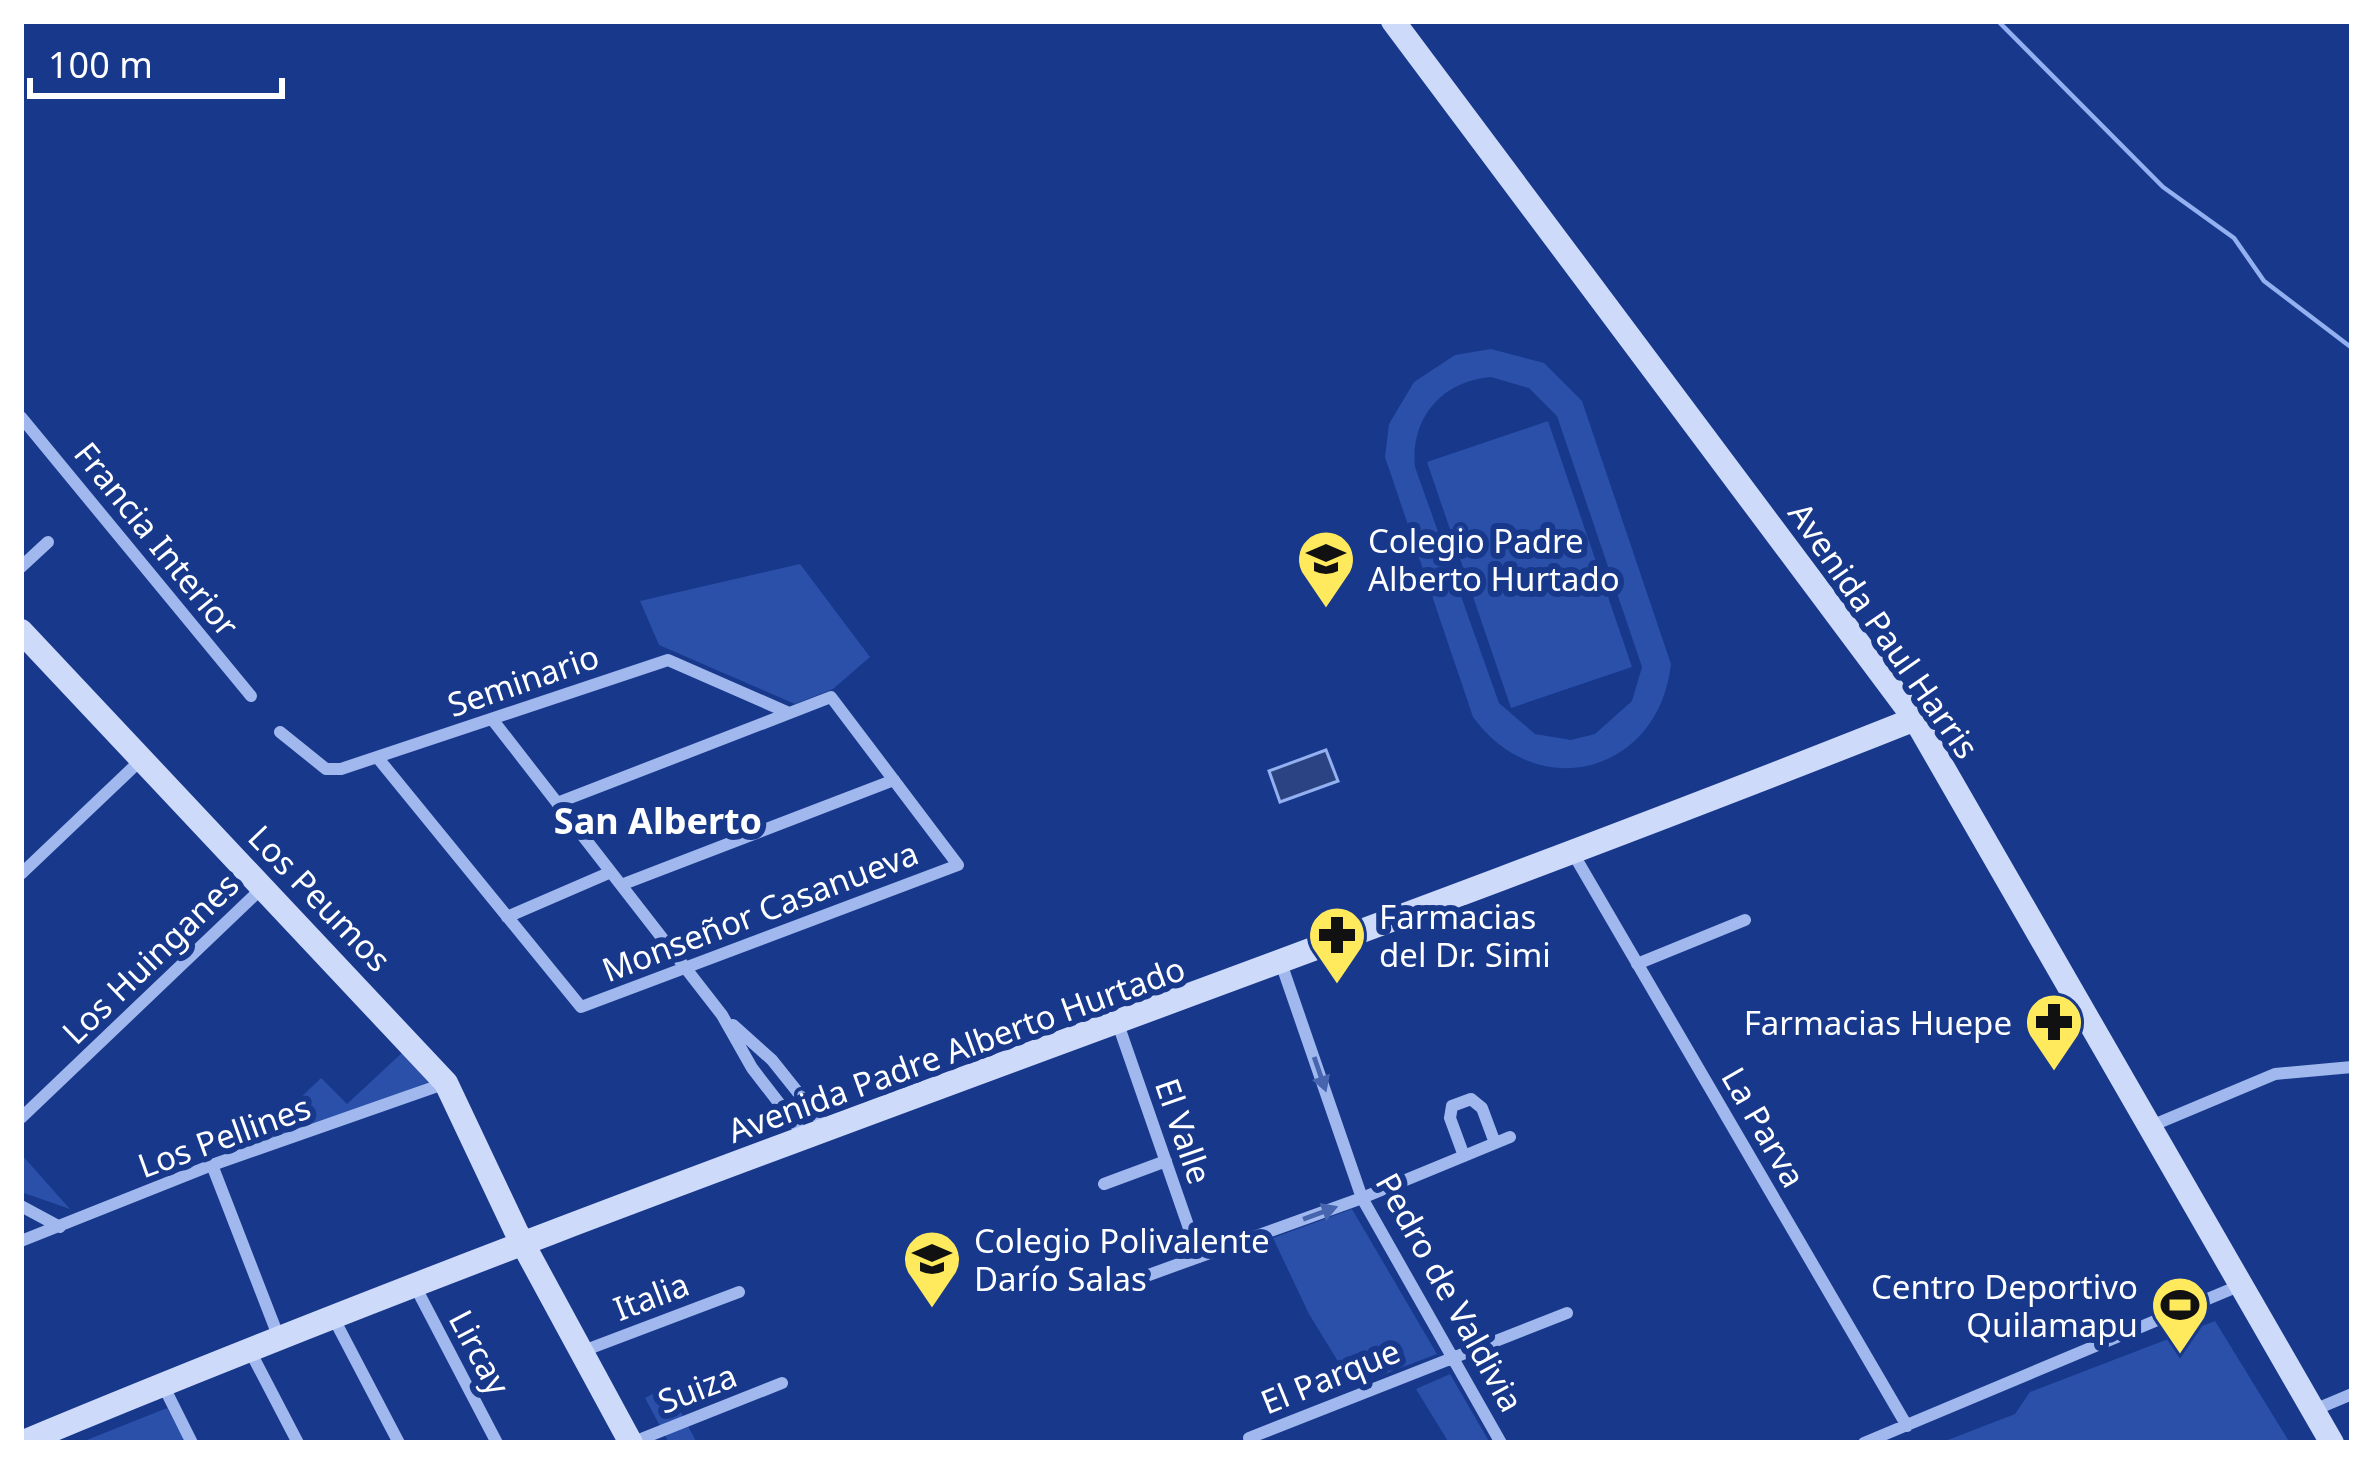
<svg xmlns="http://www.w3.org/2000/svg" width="2373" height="1464" viewBox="0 0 2373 1464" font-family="'Noto Sans',sans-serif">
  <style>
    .green { fill: #2a50a9; fill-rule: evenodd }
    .water { fill: #2b4382; stroke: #93b0f1; stroke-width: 3 }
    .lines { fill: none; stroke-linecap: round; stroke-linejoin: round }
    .stream { stroke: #93b0f1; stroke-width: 4.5 }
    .street { stroke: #a0b8ee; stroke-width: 12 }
    .secondary { stroke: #cedafa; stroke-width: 24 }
    .oneway { fill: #4765ae }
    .labels { text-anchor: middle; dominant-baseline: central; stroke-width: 12; stroke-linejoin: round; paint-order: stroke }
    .street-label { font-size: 33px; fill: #fff; stroke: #17388b }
    .poi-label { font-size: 33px; fill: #fff; stroke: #17388b; text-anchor: start }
    .neighbourhood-label { font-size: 36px; font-weight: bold; fill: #fff; stroke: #17388b }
  </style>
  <rect width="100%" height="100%" fill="#17388b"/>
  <path class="green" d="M 1491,349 L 1544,363 L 1582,401 L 1671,664 C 1659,773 1538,806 1473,717 L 1385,457 L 1389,424 L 1414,382 L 1455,355 ZM 1491,377 L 1529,388 L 1557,416 L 1642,667 L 1632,701 L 1595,734 L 1571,740 L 1535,734 L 1499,703 L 1415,467 C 1410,418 1442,381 1491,377 Z
    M 1548,421 L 1632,667 L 1511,708 L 1427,462 Z
    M 800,564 L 870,657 L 833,689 L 795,704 L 659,645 L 640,601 Z
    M 405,1050 L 434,1080 L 242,1154 L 321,1078 L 347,1104 Z
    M 21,1154 L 70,1209 L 21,1192 Z
    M 1352,1209 L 1437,1354 L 1353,1386 L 1309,1314 L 1273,1238 Z
    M 2215,1321 L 2290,1443 L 1940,1443 L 2015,1414 L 2030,1392 Z
    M 1450,1374 L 1490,1443 L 1449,1443 L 1416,1389 Z
    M 667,1386 L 697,1443 L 669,1443 L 645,1398 Z
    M 167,1408 L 184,1439 L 175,1443 L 79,1443 Z"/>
  <path class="water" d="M 1326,750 L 1338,781 L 1280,802 L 1269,771 Z"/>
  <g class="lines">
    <path class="stream" d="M 1998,21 L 2163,187 L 2234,238 L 2264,281 L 2352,348"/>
    <path class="street" d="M 21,417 L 251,696
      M 21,567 L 48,542
      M 492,719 L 722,1015 L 752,1068 L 806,1138
      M 280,732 L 326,769 L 341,769 L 668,660 L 789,713
      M 377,757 L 581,1007 L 958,865 L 831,697 L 557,803
      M 1574,855 L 1907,1426
      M 21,874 L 142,759
      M 621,885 L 894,780
      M 507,917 L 611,872
      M 1281,963 L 1362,1198 L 1501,1443
      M 1637,964 L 1745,920
      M 1118,1024 L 1199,1257
      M 733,1025 L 772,1060 L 828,1130
      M 21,1118 L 263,887
      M 2151,1126 L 2275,1074 L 2352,1067
      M 1464,1156 L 1450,1118 L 1452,1106 L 1471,1099 L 1482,1108 L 1495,1143
      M 212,1165 L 279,1338
      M 1104,1184 L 1166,1161
      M 21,1206 L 60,1227
      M 21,1241 L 212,1165 L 446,1083
      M 1146,1276 L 1362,1198 L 1510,1137
      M 415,1286 L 497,1443
      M 333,1317 L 399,1443
      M 249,1349 L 298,1443
      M 583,1351 L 739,1292
      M 163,1385 L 192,1443
      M 2314,1410 L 2352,1394
      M 1249,1438 L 1567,1313
      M 631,1443 L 782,1383
      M 1864,1443 L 2241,1285"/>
    <path class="secondary" d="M 1393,21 L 1915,719 L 2332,1443
      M 21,631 L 446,1083 L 516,1231 L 631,1443
      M 21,1443 C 645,1183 1287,969 1915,719"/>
  </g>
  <defs><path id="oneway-solid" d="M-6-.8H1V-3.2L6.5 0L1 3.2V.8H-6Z" transform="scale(3)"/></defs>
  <g class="oneway">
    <use href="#oneway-solid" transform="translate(1320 1074) rotate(71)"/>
    <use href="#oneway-solid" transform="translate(1320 1213) rotate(-20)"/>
  </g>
  <defs>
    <g id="school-pin" transform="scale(3)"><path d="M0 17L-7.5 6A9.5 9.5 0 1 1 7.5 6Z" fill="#ffea5e" stroke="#17388b"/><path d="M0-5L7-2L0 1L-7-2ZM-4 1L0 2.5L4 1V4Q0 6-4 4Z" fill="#111"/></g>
    <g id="pharmacy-pin" transform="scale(3)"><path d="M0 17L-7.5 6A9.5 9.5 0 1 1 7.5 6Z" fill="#ffea5e" stroke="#17388b"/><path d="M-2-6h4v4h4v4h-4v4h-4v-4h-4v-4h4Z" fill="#111"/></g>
    <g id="stadium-pin" transform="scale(3)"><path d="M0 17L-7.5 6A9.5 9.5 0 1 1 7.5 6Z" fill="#ffea5e" stroke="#17388b"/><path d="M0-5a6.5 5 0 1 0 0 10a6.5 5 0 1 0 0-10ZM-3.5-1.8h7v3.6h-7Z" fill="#111"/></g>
  </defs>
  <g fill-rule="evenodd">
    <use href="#school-pin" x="1326" y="559"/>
    <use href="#pharmacy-pin" x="1337" y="935"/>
    <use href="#pharmacy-pin" x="2054" y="1022"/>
    <use href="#school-pin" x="932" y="1259"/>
    <use href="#stadium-pin" x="2180" y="1305"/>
  </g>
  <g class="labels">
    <g class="street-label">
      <text transform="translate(157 539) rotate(51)">Francia Interior</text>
      <text transform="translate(1884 630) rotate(55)">Avenida Paul Harris</text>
      <text transform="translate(523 680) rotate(-19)">Seminario</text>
      <text transform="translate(320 898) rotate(46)">Los Peumos</text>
      <text transform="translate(760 911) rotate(-21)">Monseñor Casanueva</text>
      <text transform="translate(150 958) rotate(-44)">Los Huinganes</text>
      <text transform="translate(956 1049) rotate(-20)">Avenida Padre Alberto Hurtado</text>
      <text transform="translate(1764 1127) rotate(60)">La Parva</text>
      <text transform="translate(1184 1131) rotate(71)">El Valle</text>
      <text transform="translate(224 1136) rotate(-20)">Los Pellines</text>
      <text transform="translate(1450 1292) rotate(61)">Pedro de Valdivia</text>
      <text transform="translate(651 1296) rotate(-21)">Italia</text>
      <text transform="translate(480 1352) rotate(62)">Lircay</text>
      <text transform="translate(1330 1376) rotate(-22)">El Parque</text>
      <text transform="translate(697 1388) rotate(-21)">Suiza</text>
    </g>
    <g class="poi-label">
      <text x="1368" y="540">Colegio Padre<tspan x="1368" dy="38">Alberto Hurtado</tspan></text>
      <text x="1379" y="916">Farmacias<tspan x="1379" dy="38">del Dr. Simi</tspan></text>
      <text x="2012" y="1022" text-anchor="end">Farmacias Huepe</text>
      <text x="974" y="1240">Colegio Polivalente<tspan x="974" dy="38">Darío Salas</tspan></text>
      <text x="2138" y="1286" text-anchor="end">Centro Deportivo<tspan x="2138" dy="38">Quilamapu</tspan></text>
    </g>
    <g class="neighbourhood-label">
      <text x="658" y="820">San Alberto</text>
    </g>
  </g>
  <rect width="2373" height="1464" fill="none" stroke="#ffffff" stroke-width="48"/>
  <path d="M30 78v18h252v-18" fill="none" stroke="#ffffff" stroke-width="6"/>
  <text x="48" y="78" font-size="36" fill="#ffffff" stroke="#17388b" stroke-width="9" paint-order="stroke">100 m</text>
</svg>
